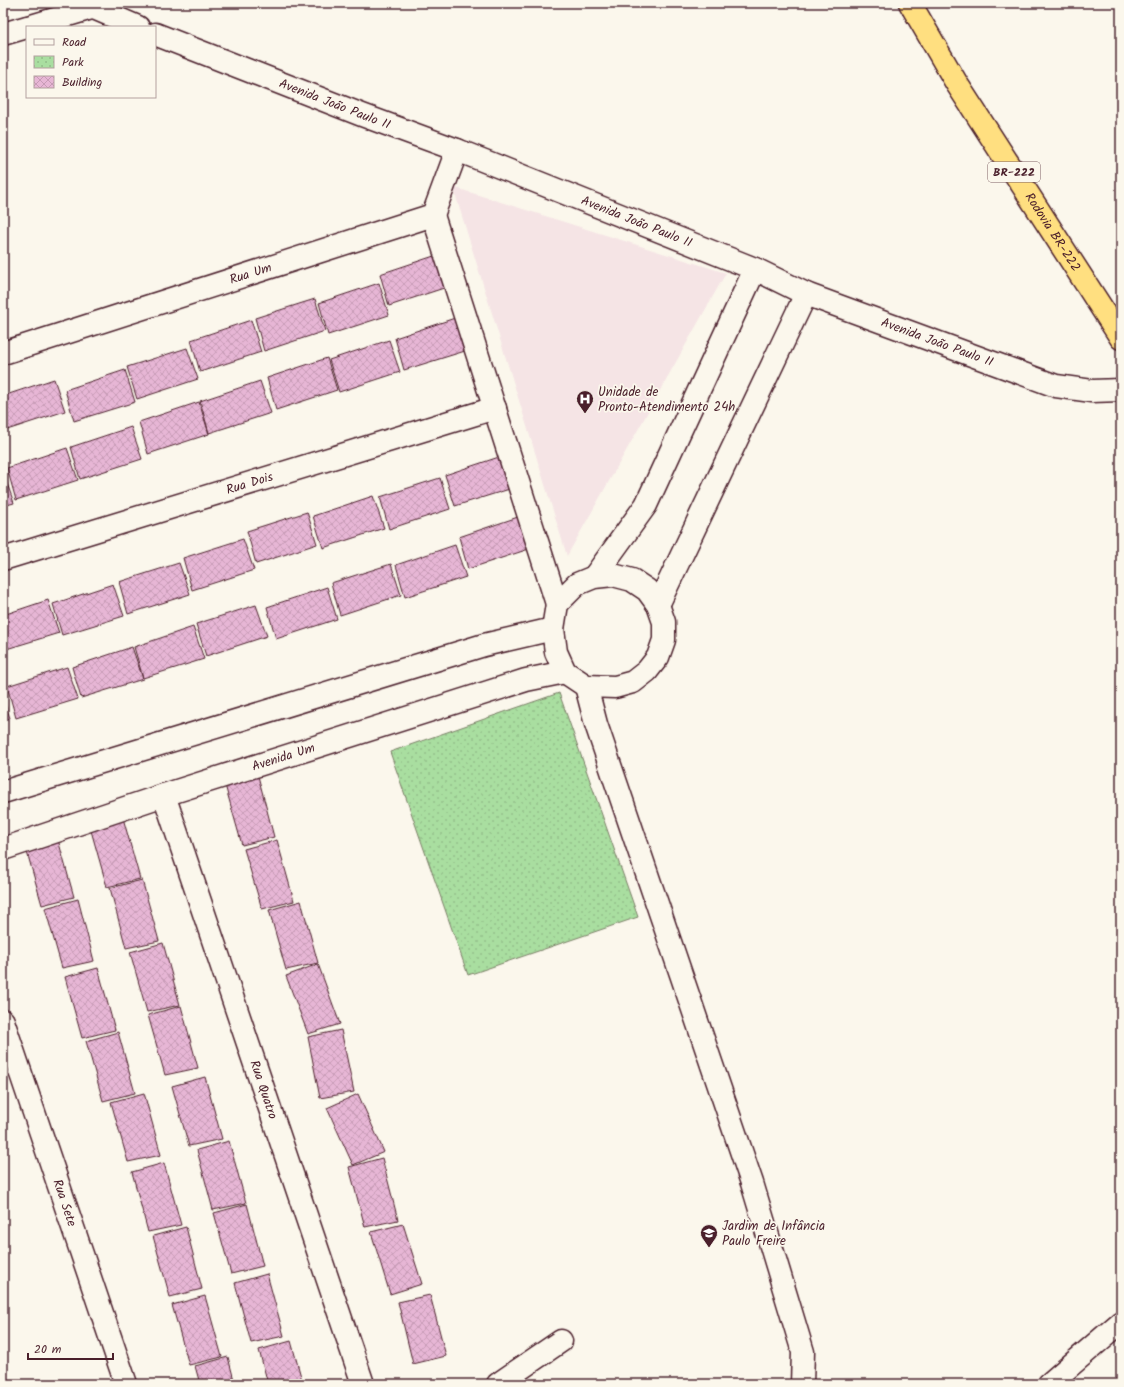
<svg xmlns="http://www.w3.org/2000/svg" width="1124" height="1387" viewBox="0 0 1124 1387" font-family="Kalam,sans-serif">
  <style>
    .built { fill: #f5e4e5 }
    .park { fill: url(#park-dots); stroke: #7a7e66 }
    .building { fill: url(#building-cross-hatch); stroke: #4a1f2b }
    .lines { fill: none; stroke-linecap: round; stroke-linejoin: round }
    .street-casing { stroke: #4a1f2b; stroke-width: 25 }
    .secondary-casing { stroke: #4a1f2b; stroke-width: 25 }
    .highway-casing { stroke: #4a1f2b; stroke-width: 25 }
    .street { stroke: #fbf7ec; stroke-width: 22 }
    .secondary { stroke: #fbf7ec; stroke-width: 22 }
    .highway { stroke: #ffdf80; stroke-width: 22 }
    .labels { text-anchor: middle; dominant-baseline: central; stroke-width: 3.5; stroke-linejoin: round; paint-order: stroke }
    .shield { fill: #fbf7ec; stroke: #7f6065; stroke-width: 1 }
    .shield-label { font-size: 12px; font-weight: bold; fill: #4a1f2b }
    .street-label { font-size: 13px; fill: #4a1f2b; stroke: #fbf7ec }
    .poi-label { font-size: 13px; fill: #4a1f2b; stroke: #fbf7ec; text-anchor: start }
  </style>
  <defs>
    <pattern id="park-dots" width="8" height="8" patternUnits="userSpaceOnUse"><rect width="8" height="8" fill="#a9dea0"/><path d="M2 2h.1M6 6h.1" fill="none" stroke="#93be8a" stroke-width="1.8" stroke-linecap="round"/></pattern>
    <pattern id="building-cross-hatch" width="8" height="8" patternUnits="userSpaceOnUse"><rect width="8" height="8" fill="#e7b6d5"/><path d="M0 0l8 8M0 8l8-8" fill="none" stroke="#c89cb7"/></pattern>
  </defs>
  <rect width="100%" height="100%" fill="#fbf7ec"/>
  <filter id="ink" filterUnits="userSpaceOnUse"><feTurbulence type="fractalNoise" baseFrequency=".025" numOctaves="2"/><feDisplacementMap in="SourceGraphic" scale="8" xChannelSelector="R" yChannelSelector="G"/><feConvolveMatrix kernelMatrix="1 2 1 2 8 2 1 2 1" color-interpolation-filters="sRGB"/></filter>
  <g filter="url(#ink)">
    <path class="built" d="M 453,187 L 726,273 L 567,556 Z"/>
    <path class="park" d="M 559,693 L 638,917 L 468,975 L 390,752 Z"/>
    <path class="building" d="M 440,254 L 450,286 L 389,306 L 380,274 Z
      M 379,283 L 389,315 L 328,335 L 319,303 Z
      M 315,299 L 325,331 L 264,351 L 255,318 Z
      M 455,318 L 465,351 L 404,370 L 395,338 Z
      M 251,320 L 261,352 L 200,372 L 191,340 Z
      M 389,340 L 400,372 L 339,392 L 329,360 Z
      M 187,348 L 198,379 L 137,399 L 127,367 Z
      M 327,358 L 337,390 L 276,410 L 267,378 Z
      M 125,370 L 135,402 L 74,421 L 65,390 Z
      M 54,379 L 65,411 L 4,431 L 3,396 Z
      M 260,381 L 271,413 L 209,433 L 200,401 Z
      M 199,402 L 209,434 L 148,454 L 139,422 Z
      M 131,427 L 142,459 L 80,479 L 71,447 Z
      M 67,448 L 78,480 L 16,500 L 7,468 Z
      M 505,455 L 516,487 L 455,506 L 445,475 Z
      M 3,472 L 14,503 L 3,506 Z
      M 440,478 L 450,509 L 389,529 L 380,497 Z
      M 373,496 L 384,528 L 323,548 L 313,516 Z
      M 307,512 L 317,544 L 256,564 L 247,531 Z
      M 518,517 L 529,549 L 468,569 L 459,537 Z
      M 243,539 L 254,570 L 192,590 L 183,558 Z
      M 455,545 L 466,577 L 405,597 L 396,565 Z
      M 179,563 L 190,594 L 128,614 L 119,582 Z
      M 391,564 L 401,595 L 340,615 L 331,583 Z
      M 113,584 L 124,616 L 62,635 L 53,604 Z
      M 327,587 L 337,619 L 276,639 L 267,607 Z
      M 48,600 L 59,633 L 3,650 L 3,615 Z
      M 256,605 L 267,636 L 206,656 L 196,624 Z
      M 193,627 L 204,659 L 143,678 L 134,647 Z
      M 132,647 L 143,679 L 81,698 L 72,667 Z
      M 67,667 L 78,699 L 16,718 L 7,686 Z
      M 3,698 L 10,718 L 3,721 Z
      M 258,776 L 274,837 L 242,845 L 225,785 Z
      M 123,818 L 140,879 L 107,887 L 90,827 Z
      M 57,836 L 74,897 L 42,905 L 25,845 Z
      M 277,840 L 294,901 L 262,909 L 244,849 Z
      M 142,880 L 159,941 L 126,948 L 110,888 Z
      M 78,899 L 94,961 L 62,968 L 45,908 Z
      M 301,901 L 318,963 L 286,970 L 269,910 Z
      M 163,943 L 180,1005 L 147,1012 L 130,952 Z
      M 318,964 L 340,1024 L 308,1034 L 286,976 Z
      M 98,968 L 115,1030 L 82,1038 L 65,977 Z
      M 181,1006 L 198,1068 L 165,1075 L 148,1015 Z
      M 341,1030 L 354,1092 L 320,1098 L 308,1037 Z
      M 118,1032 L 135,1093 L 103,1101 L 86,1041 Z
      M 205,1077 L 222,1139 L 189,1146 L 172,1086 Z
      M 144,1093 L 161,1155 L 128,1162 L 111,1102 Z
      M 358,1094 L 384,1152 L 353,1165 L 327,1108 Z
      M 229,1141 L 246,1203 L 213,1210 L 197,1150 Z
      M 382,1158 L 398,1220 L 365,1227 L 349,1167 Z
      M 164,1163 L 181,1225 L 148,1232 L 132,1172 Z
      M 247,1204 L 263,1266 L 231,1274 L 214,1213 Z
      M 403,1224 L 422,1284 L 390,1294 L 371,1232 Z
      M 186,1227 L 202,1289 L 170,1297 L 153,1236 Z
      M 267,1274 L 284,1336 L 251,1343 L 235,1283 Z
      M 430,1295 L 446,1356 L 413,1364 L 398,1302 Z
      M 205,1296 L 222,1357 L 189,1365 L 172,1305 Z
      M 291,1341 L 303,1384 L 268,1384 L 259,1350 Z
      M 228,1357 L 235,1384 L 200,1384 L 195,1366 Z"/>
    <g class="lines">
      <g class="street-casing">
        <g id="street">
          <path d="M 28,27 L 105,4"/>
          <path d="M 3,34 L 27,27"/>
          <path d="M 433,215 L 557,604"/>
          <path id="s1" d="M 3,353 L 433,215 L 457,150"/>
          <path id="s2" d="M 3,559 L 495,408"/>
          <path d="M 613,575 L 632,580 L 647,590 L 658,605 L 664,622 L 664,640 L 658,657 L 647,671 L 633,682 L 615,687 L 586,686 L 565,672 L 556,652 L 553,629 L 557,604 L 577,584 L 594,577 Z"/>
          <path d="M 594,577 L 646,505 L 755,269"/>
          <path d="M 658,605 L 806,294"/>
          <path d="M 586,686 L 596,724 L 752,1183 L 803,1352 L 802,1384"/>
          <path d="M 3,792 L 484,645 L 553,629"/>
          <path id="s3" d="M 164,795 L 363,1384"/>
          <path id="s4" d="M 3,849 L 164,795 L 526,680 L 565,672"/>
          <path id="s5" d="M 3,1021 L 126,1384"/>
          <path d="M 498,1384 L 561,1341"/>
          <path d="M 1049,1384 L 1121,1322"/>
        </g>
      </g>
      <g class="secondary-casing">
        <g id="secondary">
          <path d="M 82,3 L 138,27"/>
          <path id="s6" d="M 155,34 L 362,115 L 457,150 L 755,269 L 806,294 L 1056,386 L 1092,391 L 1121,390"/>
        </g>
      </g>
      <g class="highway-casing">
        <g id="highway">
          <path id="s7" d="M 910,3 L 957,84 L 1121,338"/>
        </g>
      </g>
      <use href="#street" class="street"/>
      <use href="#secondary" class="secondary"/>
      <use href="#highway" class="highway"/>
    </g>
  </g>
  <defs>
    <g id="hospital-pin" transform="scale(0.9)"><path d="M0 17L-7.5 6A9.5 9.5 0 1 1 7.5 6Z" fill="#4a1f2b" stroke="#fbf7ec"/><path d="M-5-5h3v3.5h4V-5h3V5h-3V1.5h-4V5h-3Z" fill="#fff"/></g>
    <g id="school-pin" transform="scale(0.9)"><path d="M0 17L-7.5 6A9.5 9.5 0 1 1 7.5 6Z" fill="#4a1f2b" stroke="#fbf7ec"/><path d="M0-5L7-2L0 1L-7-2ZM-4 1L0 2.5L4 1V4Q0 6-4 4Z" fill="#fff"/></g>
  </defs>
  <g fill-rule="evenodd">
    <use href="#hospital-pin" x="585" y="399"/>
    <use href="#school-pin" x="709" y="1233"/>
  </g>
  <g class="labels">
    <rect class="shield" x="988" y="162" width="52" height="20" rx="3"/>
    <g class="shield-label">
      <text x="1014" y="172">BR-222</text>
    </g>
    <g class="street-label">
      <text stroke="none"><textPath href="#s6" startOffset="193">Avenida João Paulo II</textPath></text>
      <text stroke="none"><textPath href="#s6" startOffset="517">Avenida João Paulo II</textPath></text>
      <text stroke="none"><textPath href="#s7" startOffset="270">Rodovia BR-222</textPath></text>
      <text stroke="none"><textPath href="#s1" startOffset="260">Rua Um</textPath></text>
      <text stroke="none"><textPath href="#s6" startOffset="841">Avenida João Paulo II</textPath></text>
      <text stroke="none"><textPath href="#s2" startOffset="258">Rua Dois</textPath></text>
      <text stroke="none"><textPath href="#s4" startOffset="295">Avenida Um</textPath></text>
      <text stroke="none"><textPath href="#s3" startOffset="311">Rua Quatro</textPath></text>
      <text stroke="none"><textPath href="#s5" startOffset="192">Rua Sete</textPath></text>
    </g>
    <g class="poi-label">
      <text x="598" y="392">Unidade de<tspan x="598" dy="15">Pronto-Atendimento 24h</tspan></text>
      <text x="722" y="1226">Jardim de Infância<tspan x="722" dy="15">Paulo Freire</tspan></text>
    </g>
  </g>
  <rect width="1124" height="1387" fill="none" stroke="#fbf7ec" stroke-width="16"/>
  <rect x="8" y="8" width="1108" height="1371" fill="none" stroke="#4a1f2b" stroke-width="1.5" filter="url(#ink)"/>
  <rect x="26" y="26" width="130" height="72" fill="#fbf7ec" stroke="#b4a19f"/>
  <rect x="34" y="39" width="20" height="6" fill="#fbf7ec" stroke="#b4a19f"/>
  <text x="62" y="46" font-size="12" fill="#4a1f2b">Road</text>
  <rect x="34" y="56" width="20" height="12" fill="url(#park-dots)" stroke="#b4a19f"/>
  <text x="62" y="66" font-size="12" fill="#4a1f2b">Park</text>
  <rect x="34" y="76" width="20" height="12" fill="url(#building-cross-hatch)" stroke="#b4a19f"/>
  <text x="62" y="86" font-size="12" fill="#4a1f2b">Building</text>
  <path d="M28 1353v6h85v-6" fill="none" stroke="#4a1f2b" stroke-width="2"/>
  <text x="34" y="1353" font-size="12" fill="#4a1f2b" stroke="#fbf7ec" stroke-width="3" paint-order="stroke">20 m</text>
</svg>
